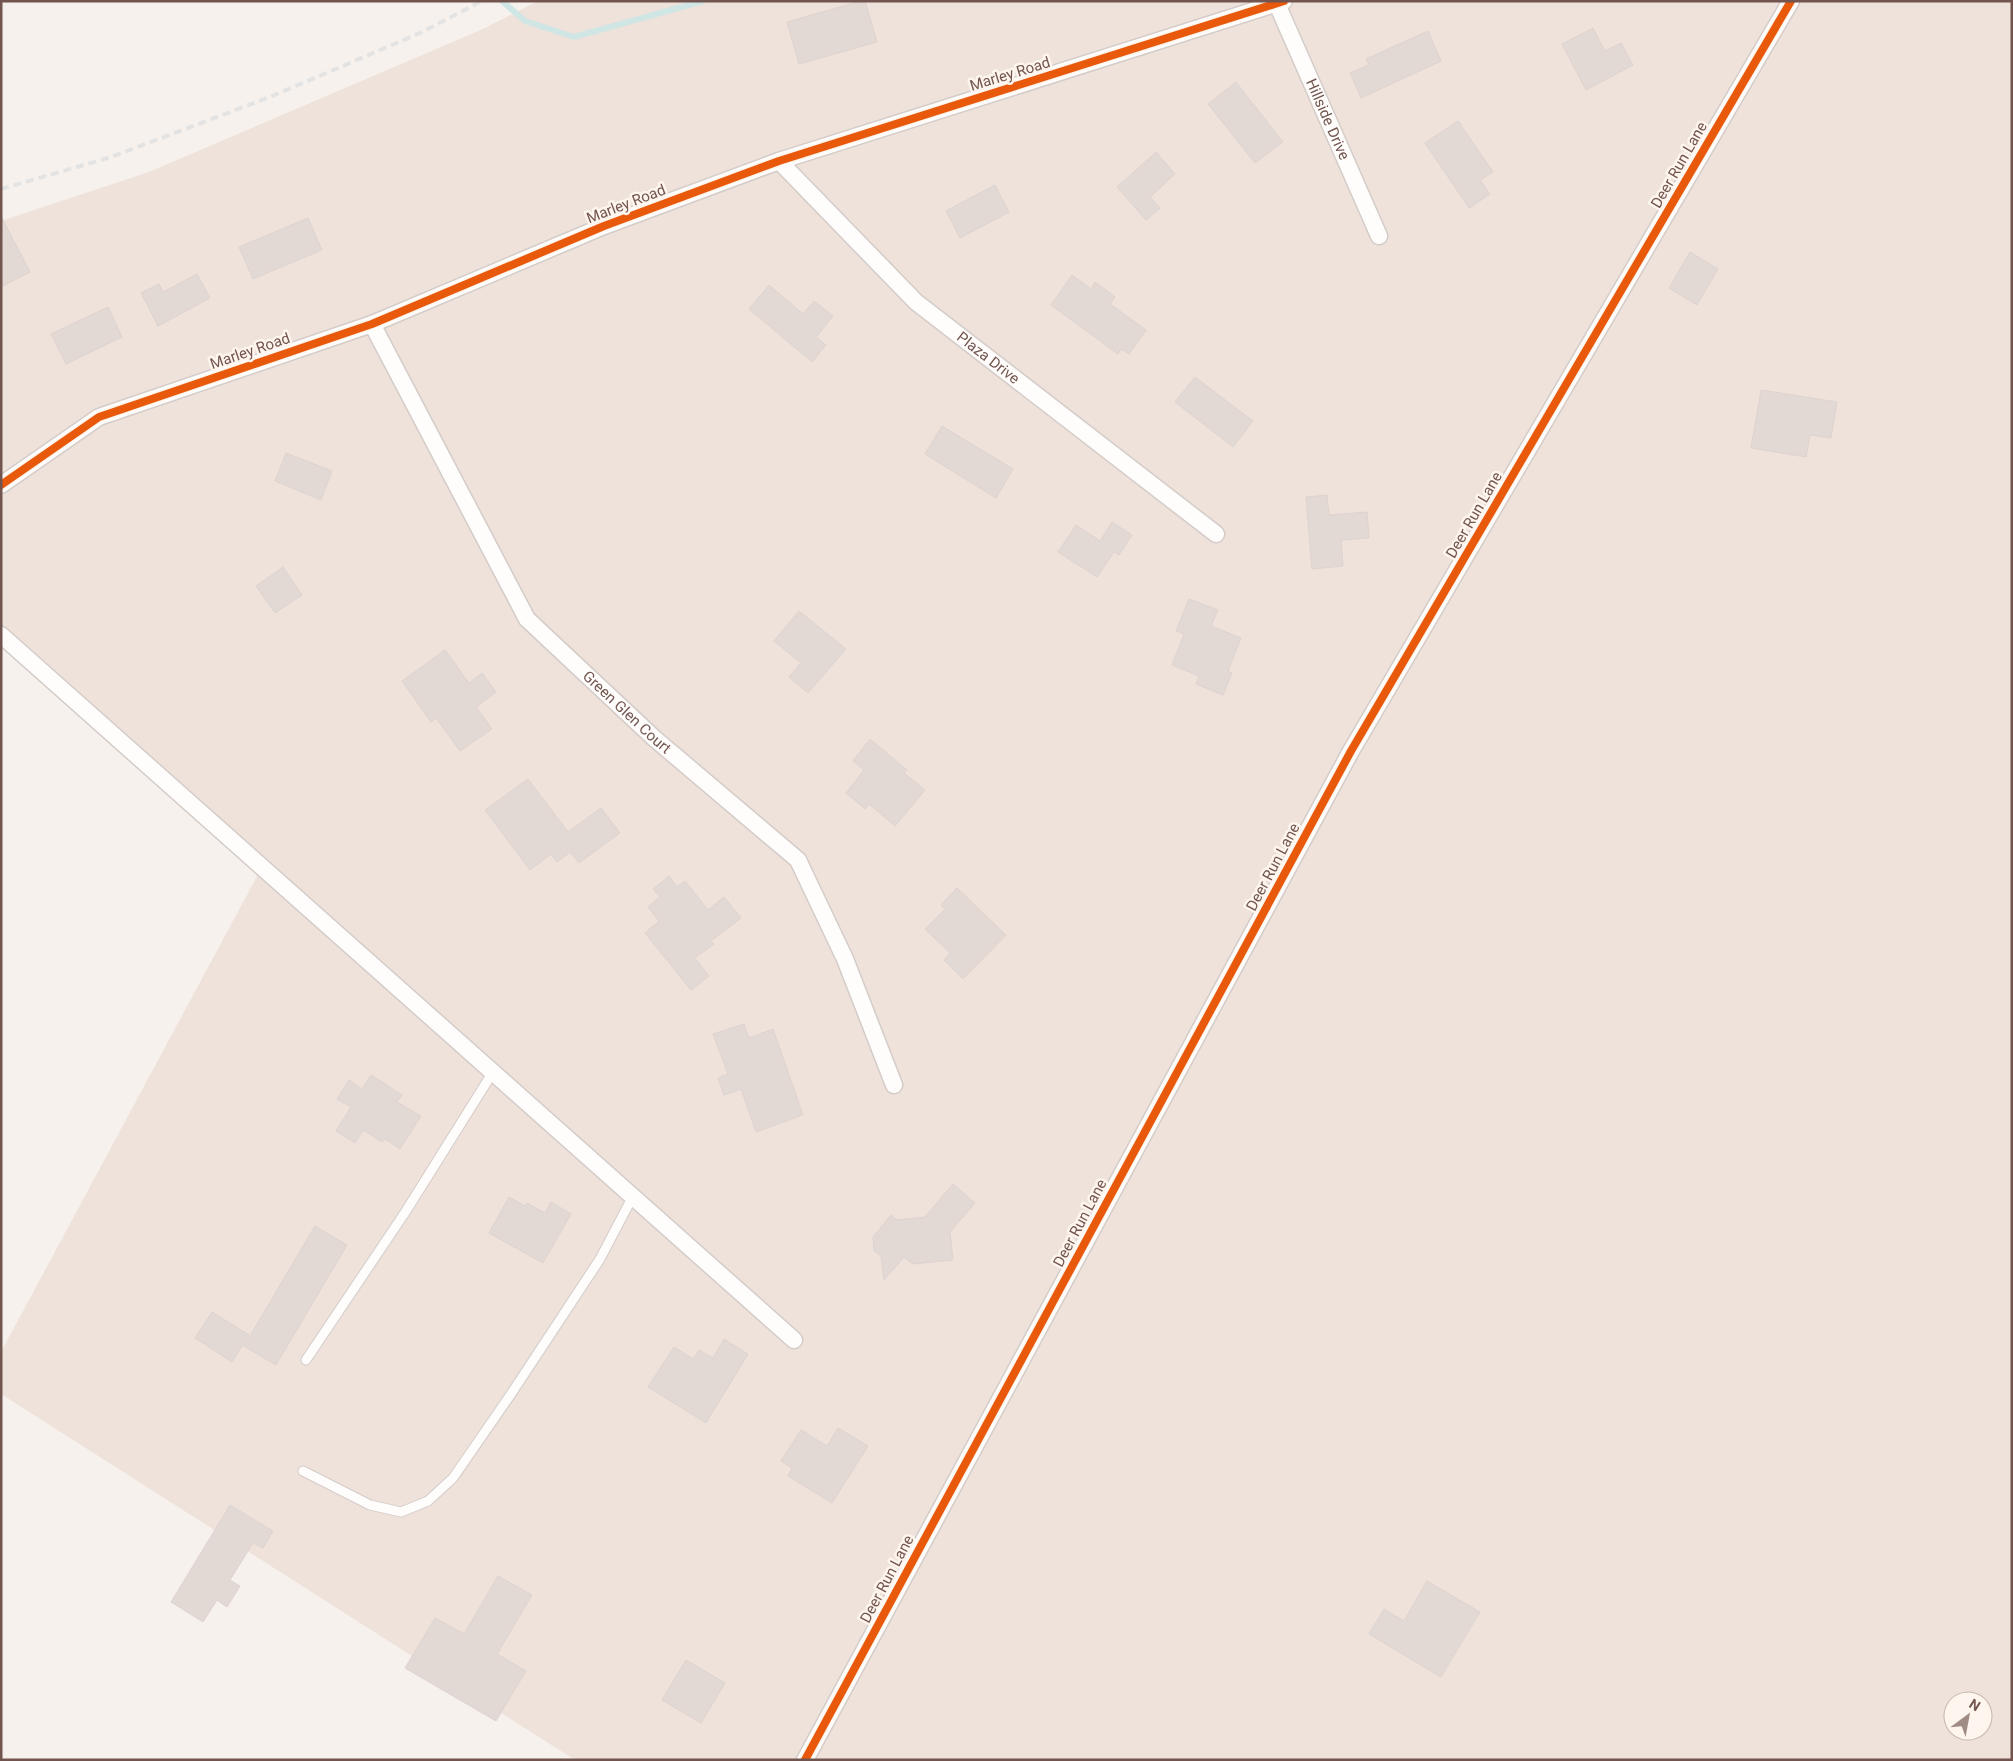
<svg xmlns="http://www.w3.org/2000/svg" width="2013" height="1761" viewBox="0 0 2013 1761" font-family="Roboto,sans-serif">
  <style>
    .residential { fill: #eee2da; fill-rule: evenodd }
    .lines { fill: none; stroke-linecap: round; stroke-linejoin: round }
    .stream { stroke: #cfe6e4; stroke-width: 6 }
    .building { fill: #e2d8d4; stroke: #ded3cf }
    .service-casing { stroke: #d4ccc9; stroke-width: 11 }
    .minor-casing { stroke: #d4ccc9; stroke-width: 19 }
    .service { stroke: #fefdfc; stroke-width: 9 }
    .minor { stroke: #fefdfc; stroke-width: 16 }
    .rail { stroke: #e4e3e4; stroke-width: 4; stroke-dasharray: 8 5; stroke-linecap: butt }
    .cycleway-casing { stroke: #fdf5ee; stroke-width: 11 }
    .cycleway { stroke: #e8590c; stroke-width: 8 }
    .labels { text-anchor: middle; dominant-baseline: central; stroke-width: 5; stroke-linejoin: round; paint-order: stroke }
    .street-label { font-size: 15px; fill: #72554e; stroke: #fdf5ee }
  </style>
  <rect width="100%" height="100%" fill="#f6f1ec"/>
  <path class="residential" d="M 538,1 L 2012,1 L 2012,1760 L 575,1760 L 1,1394 L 1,1352 L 262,867 L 1,635 L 1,221 L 149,172 L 483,29 ZM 1953,1701 L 1983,1701 L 1983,1731 L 1953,1731 Z"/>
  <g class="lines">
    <path class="stream" d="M 502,1 L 525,21 L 574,37 L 703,1"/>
  </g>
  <path class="building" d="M 861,1 L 865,1 L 877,42 L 799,64 L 787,22 Z
    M 1593,28 L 1605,51 L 1621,43 L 1633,65 L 1586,90 L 1562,44 Z
    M 1428,31 L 1441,61 L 1361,98 L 1350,73 L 1369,65 L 1366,59 Z
    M 1236,82 L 1283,142 L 1255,163 L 1208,104 Z
    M 1458,121 L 1493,172 L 1480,180 L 1490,194 L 1469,208 L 1425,143 Z
    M 1156,152 L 1175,174 L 1150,197 L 1160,208 L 1146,220 L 1117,187 Z
    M 995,185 L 1009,212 L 960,238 L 946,211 Z
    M 1,216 L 30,272 L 1,287 Z
    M 308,218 L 322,250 L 253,279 L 239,247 Z
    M 1690,252 L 1718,269 L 1697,305 L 1669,288 Z
    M 197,274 L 210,298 L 158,326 L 141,293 L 159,284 L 163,292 Z
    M 1072,275 L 1091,289 L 1095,282 L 1115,297 L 1110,304 L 1146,330 L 1129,354 L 1121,349 L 1118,354 L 1051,305 Z
    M 769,285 L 803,314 L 814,301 L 833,316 L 816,337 L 826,345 L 812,362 L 749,309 Z
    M 108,307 L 122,337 L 66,364 L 51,334 Z
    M 1195,377 L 1253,421 L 1233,447 L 1175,402 Z
    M 1761,390 L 1837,402 L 1831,438 L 1810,435 L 1806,457 L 1751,448 Z
    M 942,426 L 1013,469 L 996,498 L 925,454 Z
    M 286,453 L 332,471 L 321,500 L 275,481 Z
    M 1327,495 L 1329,515 L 1367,512 L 1369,538 L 1341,540 L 1343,566 L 1312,569 L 1306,497 Z
    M 1112,522 L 1132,535 L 1119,555 L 1114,552 L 1097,577 L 1058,552 L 1076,525 L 1100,541 Z
    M 283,567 L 302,595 L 275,613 L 256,586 Z
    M 1189,599 L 1218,610 L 1211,626 L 1241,638 L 1228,671 L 1232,673 L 1223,695 L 1196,684 L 1199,676 L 1172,665 L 1184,634 L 1176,631 Z
    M 799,611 L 846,649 L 808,693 L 789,677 L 801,663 L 774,641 Z
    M 445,650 L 469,683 L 482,673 L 496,692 L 476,707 L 492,729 L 460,751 L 436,718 L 431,722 L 402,681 Z
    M 870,739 L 907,770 L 904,773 L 925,790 L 895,826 L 869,804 L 865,809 L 846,793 L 864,770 L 853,761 Z
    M 528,779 L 568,832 L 601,808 L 620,833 L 579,863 L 570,852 L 557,862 L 551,854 L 530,870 L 485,810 Z
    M 669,876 L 677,887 L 685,881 L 708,910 L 724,897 L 741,918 L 711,941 L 714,944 L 695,958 L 709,976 L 691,990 L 645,933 L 659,921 L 648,907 L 660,897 L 653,889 Z
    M 957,888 L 1006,935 L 963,979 L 944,960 L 950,953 L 925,929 L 945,909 L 941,905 Z
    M 744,1024 L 749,1038 L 773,1029 L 803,1115 L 756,1132 L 741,1089 L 724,1095 L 718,1078 L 728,1074 L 713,1034 Z
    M 371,1075 L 402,1095 L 397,1102 L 421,1116 L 400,1149 L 385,1139 L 382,1142 L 363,1130 L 355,1143 L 336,1131 L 351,1107 L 337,1099 L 349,1080 L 362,1089 Z
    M 953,1184 L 975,1203 L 950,1232 L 953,1260 L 913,1264 L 904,1257 L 884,1280 L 881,1256 L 874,1251 L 873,1237 L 891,1215 L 897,1220 L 925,1217 Z
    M 509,1197 L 525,1206 L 527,1203 L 545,1213 L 551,1202 L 571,1214 L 543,1263 L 489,1233 Z
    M 315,1226 L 347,1245 L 276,1365 L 244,1346 Z
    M 212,1312 L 249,1335 L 232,1362 L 195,1338 Z
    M 724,1339 L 748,1354 L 706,1423 L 648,1387 L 674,1347 L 693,1359 L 699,1350 L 713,1358 Z
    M 838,1428 L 868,1446 L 832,1503 L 788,1476 L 792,1468 L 781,1461 L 801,1430 L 827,1446 Z
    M 230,1505 L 273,1531 L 263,1548 L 253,1543 L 230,1580 L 240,1586 L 227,1607 L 217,1600 L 203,1622 L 171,1602 Z
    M 498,1576 L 532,1595 L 497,1654 L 526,1671 L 496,1721 L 405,1668 L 435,1618 L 464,1634 Z
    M 1427,1581 L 1480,1612 L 1441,1677 L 1369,1634 L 1384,1609 L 1404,1621 Z
    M 686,1660 L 725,1683 L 701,1723 L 662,1700 Z"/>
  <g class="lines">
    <g class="service-casing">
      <path id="service" d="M 306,1360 L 406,1211 L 493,1072
        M 303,1471 L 370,1505 L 401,1512 L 428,1501 L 453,1478 L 511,1394 L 600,1259 L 633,1196"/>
    </g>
    <g class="minor-casing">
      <g id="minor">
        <path id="s1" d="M 1277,4 L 1379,236"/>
        <path id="s2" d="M 779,161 L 916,302 L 1216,534"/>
        <path id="s3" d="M 372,324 L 527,619 L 654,738 L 798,860 L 845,959 L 894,1085"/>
        <path d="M 1,485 L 99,417 L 372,324 L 604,226 L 779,161 L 1284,1"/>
        <path d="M 1,635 L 794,1340"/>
        <path d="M 805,1760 L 1351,751 L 1791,1"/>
      </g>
    </g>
    <use href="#service" class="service"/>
    <use href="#minor" class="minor"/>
    <path class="rail" d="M 1,189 L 111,157 L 270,97 L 420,33 L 482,1"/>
    <g class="cycleway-casing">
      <path id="cycleway" d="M 1,485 L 99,417 L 372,324 L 604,226 L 779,161 L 1284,1
        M 805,1760 L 1351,751 L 1791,1"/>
    </g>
    <use href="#cycleway" class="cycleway"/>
  </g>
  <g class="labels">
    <g class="street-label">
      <text transform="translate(1010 74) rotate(-17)">Marley Road</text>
      <text stroke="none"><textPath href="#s1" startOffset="126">Hillside Drive</textPath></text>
      <text transform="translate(1679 165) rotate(-60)">Deer Run Lane</text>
      <text transform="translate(626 204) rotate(-21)">Marley Road</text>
      <text transform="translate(250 351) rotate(-19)">Marley Road</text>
      <text stroke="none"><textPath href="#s2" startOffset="288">Plaza Drive</textPath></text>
      <text transform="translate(1474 515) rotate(-60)">Deer Run Lane</text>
      <text stroke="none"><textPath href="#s3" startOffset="470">Green Glen Court</textPath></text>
      <text transform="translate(1273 867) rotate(-62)">Deer Run Lane</text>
      <text transform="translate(1080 1223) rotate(-62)">Deer Run Lane</text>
      <text transform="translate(887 1579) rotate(-62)">Deer Run Lane</text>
    </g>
  </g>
  <rect width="2013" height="1761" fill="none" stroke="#72554e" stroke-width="5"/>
  <g transform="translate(1968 1716) rotate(32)"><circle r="24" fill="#fdf5ee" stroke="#c5b5ae"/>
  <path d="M0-4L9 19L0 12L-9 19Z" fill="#a08c85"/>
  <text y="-8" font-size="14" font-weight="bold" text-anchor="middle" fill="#72554e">N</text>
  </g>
</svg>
